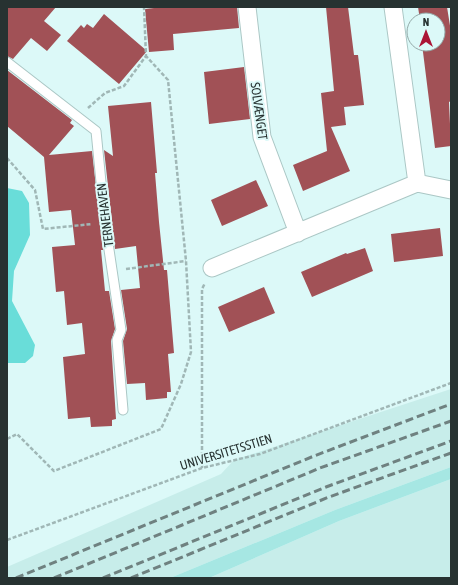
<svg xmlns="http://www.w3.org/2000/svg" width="458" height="585" viewBox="0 0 458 585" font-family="'Asap Condensed',sans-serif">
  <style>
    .built { fill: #c7edea }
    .green { fill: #a6e7e3 }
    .water { fill: #69ddd9 }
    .building { fill: #a15156 }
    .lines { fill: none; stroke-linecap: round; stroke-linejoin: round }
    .service-casing { stroke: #abc7c5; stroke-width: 11 }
    .minor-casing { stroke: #abc7c5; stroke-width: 19 }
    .path { stroke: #a0b7b6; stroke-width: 2.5; stroke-dasharray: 4 2; stroke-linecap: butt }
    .service { stroke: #fff; stroke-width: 9 }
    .minor { stroke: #fff; stroke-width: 17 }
    .rail { stroke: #6f8180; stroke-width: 3; stroke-dasharray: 8 4; stroke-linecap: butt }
    .labels { text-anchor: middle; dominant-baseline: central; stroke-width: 4; stroke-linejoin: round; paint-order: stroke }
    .street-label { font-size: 13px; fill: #273231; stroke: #dcf9f8 }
  </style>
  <rect width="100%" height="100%" fill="#dcf9f8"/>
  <path class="built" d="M 451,389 L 451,467 L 335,510 L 170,578 L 7,578 L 7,567 L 221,474 L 234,460 Z
    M 451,479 L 451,578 L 209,578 L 339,521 Z"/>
  <path class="green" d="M 451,467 L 451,479 L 339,521 L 209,578 L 170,578 L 335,510 Z"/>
  <path class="water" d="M 7,188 L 22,191 L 29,203 L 30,235 L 14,271 L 12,301 L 35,345 L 33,356 L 25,363 L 7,363 Z"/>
  <path class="building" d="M 7,7 L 56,7 L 44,21 L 61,35 L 47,51 L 31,38 L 13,59 L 7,56 Z
    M 163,7 L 237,7 L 239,28 L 173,34 L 174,50 L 149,52 L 145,9 Z
    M 326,7 L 348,7 L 354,55 L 358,55 L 364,105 L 344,107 L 346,125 L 331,127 L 350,171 L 303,191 L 293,165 L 327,151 L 321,93 L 334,91 Z
    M 418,7 L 447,7 L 451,32 L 451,101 L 449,102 L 451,146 L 435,148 L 422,44 L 438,44 L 438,20 L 420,20 Z
    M 104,14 L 147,51 L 119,84 L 67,41 L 81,25 L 84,28 L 87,24 L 93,28 Z
    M 244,67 L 250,119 L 209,124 L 204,72 Z
    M 7,70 L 72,120 L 70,123 L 74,126 L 49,155 L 92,151 L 103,250 L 101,250 L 105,291 L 109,291 L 115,329 L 111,341 L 116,419 L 112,420 L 112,426 L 91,427 L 90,417 L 68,419 L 63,357 L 85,354 L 82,323 L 67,325 L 64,291 L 56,292 L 52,247 L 75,245 L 71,210 L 49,212 L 44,157 L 7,126 Z
    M 151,102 L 157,173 L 155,173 L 159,222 L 164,270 L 167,270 L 174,353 L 168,354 L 171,392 L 167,392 L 167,398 L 146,400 L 145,383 L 127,384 L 123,341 L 127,329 L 121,290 L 140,288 L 136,246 L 115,249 L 104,150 L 113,156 L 108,106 Z
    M 256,180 L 268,206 L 222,226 L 211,200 Z
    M 440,228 L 443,256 L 394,262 L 391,234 Z
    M 365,248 L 373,271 L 312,297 L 301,272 L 346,253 L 347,254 Z
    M 264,287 L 275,313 L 229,332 L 218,307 Z"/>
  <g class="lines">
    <g class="service-casing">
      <path id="service" d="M 7,62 L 96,131 L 105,223 L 121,330 L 117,340 L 123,410"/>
    </g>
    <g class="minor-casing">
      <path id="minor" d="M 247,7 L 262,137 L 298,233
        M 393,7 L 417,183
        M 212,268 L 417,183 L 451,190"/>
    </g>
    <path class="path" d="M 88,108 L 105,93 L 124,86 L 146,56 L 144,7
      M 7,158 L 35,190 L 43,229 L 92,224
      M 126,269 L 186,261
      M 7,439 L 17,434 L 54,471 L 161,429 L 181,384 L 191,352 L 186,261 L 168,80 L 146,56
      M 202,468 L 202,289 L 205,283
      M 7,540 L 202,468 L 260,454 L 451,383"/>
    <use href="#service" class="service"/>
    <use href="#minor" class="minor"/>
    <path class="rail" d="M 16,578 L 314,456 L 451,404
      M 54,578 L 320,468 L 451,421
      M 103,578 L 326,487 L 451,441
      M 131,578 L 329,497 L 451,453"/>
  </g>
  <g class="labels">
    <g class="street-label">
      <text transform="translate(259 111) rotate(82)">SOLVÆNGET</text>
      <text transform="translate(105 215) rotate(-97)">TERNEHAVEN</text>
      <text transform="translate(226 452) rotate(-17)">UNIVERSITETSSTIEN</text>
    </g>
  </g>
  <rect width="458" height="585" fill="none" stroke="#273231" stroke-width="16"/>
  <g transform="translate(426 32)"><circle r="19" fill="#dcf9f8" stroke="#94a9a8"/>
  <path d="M0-3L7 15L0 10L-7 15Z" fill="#ab1536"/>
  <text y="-6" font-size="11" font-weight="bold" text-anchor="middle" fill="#273231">N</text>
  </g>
</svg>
